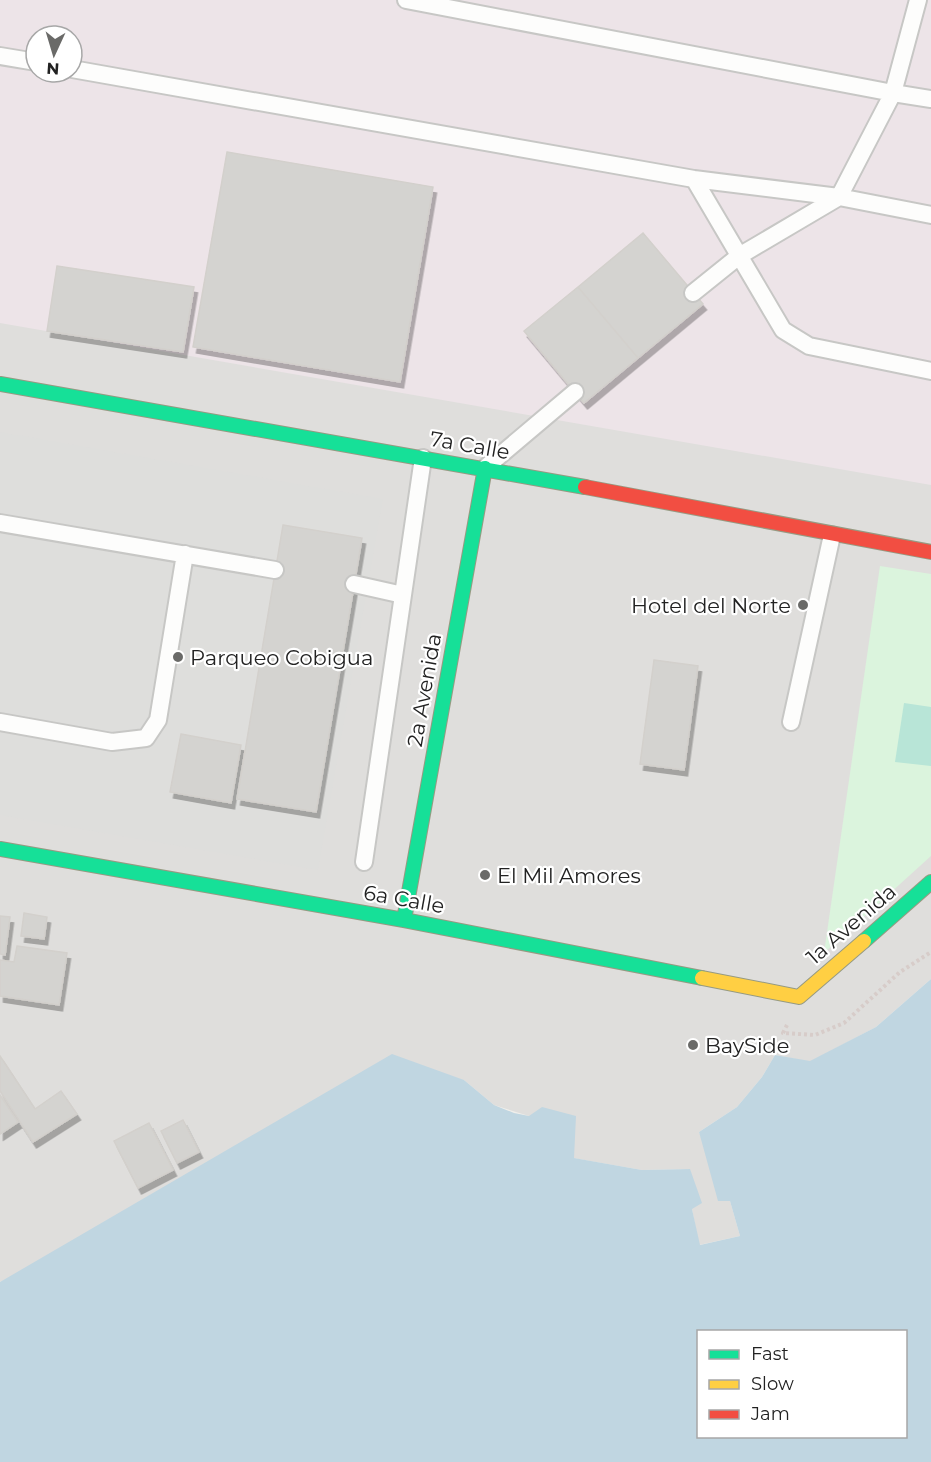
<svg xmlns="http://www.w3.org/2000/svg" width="931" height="1462" viewBox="0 0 931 1462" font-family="Montserrat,sans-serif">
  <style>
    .residential { fill: #dfdedc; fill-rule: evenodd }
    .industrial { fill: #ede4e8; fill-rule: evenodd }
    .religious { fill: #dededc }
    .park { fill: #dbf4dd }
    .pitch { fill: #b8e5d7 }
    .water { fill: #c0d6e1; fill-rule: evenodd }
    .building { fill: #d4d3d0; stroke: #d3d0cc; stroke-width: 1.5; filter: url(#shadow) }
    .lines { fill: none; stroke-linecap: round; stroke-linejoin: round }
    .lane-casing { stroke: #c7c7c5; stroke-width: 20 }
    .fast-casing { stroke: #969a82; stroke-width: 16 }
    .slow-casing { stroke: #969a82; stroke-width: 16 }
    .jam-casing { stroke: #969a82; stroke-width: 16 }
    .path { stroke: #d7ccc9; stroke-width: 4; stroke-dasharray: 3 3; stroke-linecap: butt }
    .lane { stroke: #fdfdfc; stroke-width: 16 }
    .fast { stroke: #16e098; stroke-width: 14 }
    .slow { stroke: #ffcf43; stroke-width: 14 }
    .jam { stroke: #f24e42; stroke-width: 14 }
    .poi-dot { fill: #6a6a68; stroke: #fff; stroke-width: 2 }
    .labels { text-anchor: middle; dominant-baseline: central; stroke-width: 4.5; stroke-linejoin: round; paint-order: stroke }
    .street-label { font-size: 21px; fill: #222; stroke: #fff }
    .poi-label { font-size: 21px; fill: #222; stroke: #fff; text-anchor: start }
  </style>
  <defs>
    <filter id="shadow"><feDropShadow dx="3.5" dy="6" stdDeviation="0" flood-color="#0004"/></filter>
  </defs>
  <rect width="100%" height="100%" fill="#f0efeb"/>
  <path class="residential" d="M 0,0 L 931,0 L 931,979 L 876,1027 L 810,1062 L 775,1055 L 762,1077 L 737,1107 L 699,1132 L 730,1201 L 740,1236 L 699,1245 L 692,1209 L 690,1169 L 642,1170 L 573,1158 L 529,1116 L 494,1105 L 464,1080 L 0,1282 ZM 36,36 L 72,36 L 72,72 L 36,72 Z"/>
  <path class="industrial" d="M 0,0 L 931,0 L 931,485 L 0,323 ZM 36,36 L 72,36 L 72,72 L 36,72 Z"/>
  <path class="religious" d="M 0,432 L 383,499 L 318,870 L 0,815 Z"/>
  <path class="park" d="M 880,566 L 931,574 L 931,856 L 824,953 Z"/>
  <path class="pitch" d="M 904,703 L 931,707 L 931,766 L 895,762 Z"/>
  <path class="water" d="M 931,979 L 931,1462 L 0,1462 L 0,1282 L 392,1054 L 464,1080 L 494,1105 L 514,1113 L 529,1116 L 542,1107 L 576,1116 L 574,1158 L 642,1170 L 690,1169 L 702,1203 L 692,1209 L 700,1245 L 740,1236 L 730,1201 L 718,1201 L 699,1132 L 737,1107 L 762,1077 L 775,1055 L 810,1061 L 876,1027 ZM 698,1332 L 906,1332 L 906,1436 L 698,1436 Z"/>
  <path class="building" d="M 227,152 L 433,187 L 400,382 L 193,347 Z
    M 643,233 L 703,304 L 638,358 L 578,287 Z
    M 57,266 L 194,287 L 183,352 L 47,331 Z
    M 578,287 L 638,358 L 584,403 L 524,331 Z
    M 283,525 L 362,538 L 316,812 L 237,799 Z
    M 654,660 L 698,666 L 684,770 L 640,764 Z
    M 181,734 L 241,745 L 231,803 L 170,792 Z
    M 24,913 L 47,917 L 44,939 L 21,936 Z
    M 0,916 L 10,917 L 5,955 L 0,954 Z
    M 17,946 L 67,953 L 59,1005 L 0,996 L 0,960 L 14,962 Z
    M 0,1056 L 35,1109 L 61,1091 L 77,1114 L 33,1142 L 0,1091 Z
    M 0,1095 L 18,1122 L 0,1134 Z
    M 183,1120 L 199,1152 L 177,1163 L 161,1131 Z
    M 149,1123 L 173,1170 L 138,1188 L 114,1141 Z"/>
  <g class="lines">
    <g class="lane-casing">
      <path id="lane" d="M 406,0 L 893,93 L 931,99
        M 0,56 L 36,62
        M 72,69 L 694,179 L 839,197 L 931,215
        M 694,179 L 783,330 L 809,346 L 931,371
        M 693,293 L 739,256 L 839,197 L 893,93 L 918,0
        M 485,468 L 575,392
        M 0,523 L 275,570
        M 354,584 L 403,595
        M 0,722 L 112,742 L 146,738 L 158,720 L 185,554
        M 791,722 L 832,535
        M 364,862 L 423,458"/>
    </g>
    <g class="fast-casing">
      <path id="fast" d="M 0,384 L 585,487
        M 0,849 L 404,920 L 702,978
        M 404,920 L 485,468
        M 864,941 L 931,882"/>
    </g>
    <g class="slow-casing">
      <path id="slow" d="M 702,978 L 799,997 L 864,941"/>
    </g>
    <g class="jam-casing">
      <path id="jam" d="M 585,487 L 931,552"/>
    </g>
    <path class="path" d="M 787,1025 L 783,1033 L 815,1035 L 844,1023 L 900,972 L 931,952"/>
    <use href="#lane" class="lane"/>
    <use href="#fast" class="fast"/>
    <use href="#slow" class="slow"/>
    <use href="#jam" class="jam"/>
  </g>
  <g class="poi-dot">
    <circle cx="803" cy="605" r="6"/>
    <circle cx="178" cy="657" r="6"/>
    <circle cx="485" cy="875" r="6"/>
    <circle cx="693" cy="1045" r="6"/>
  </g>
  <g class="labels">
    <g class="street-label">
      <text transform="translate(470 445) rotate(10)">7a Calle</text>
      <text transform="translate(424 690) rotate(-80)">2a Avenida</text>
      <text transform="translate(404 899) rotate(10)">6a Calle</text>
      <text transform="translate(851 924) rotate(-41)">1a Avenida</text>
    </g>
    <g class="poi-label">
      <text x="791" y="605" text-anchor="end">Hotel del Norte</text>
      <text x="190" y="657">Parqueo Cobigua</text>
      <text x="497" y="875">El Mil Amores</text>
      <text x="705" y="1045">BaySide</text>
    </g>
  </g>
  <rect x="697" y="1330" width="210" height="108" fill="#ffffff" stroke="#a7a7a7" stroke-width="1.5"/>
  <rect x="709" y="1350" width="30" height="9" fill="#16e098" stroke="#a7a7a7" stroke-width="1.5"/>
  <text x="751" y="1360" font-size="18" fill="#222222">Fast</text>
  <rect x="709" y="1380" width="30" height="9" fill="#ffcf43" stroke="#a7a7a7" stroke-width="1.5"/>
  <text x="751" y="1390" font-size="18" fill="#222222">Slow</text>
  <rect x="709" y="1410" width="30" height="9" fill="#f24e42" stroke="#a7a7a7" stroke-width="1.5"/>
  <text x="751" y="1420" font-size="18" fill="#222222">Jam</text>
  <g transform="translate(54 54) rotate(184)"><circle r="28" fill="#ffffff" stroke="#a7a7a7" stroke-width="1.5"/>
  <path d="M0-4.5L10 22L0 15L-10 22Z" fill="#6a6a68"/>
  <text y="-9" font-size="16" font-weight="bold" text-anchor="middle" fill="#222222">N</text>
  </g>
</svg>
